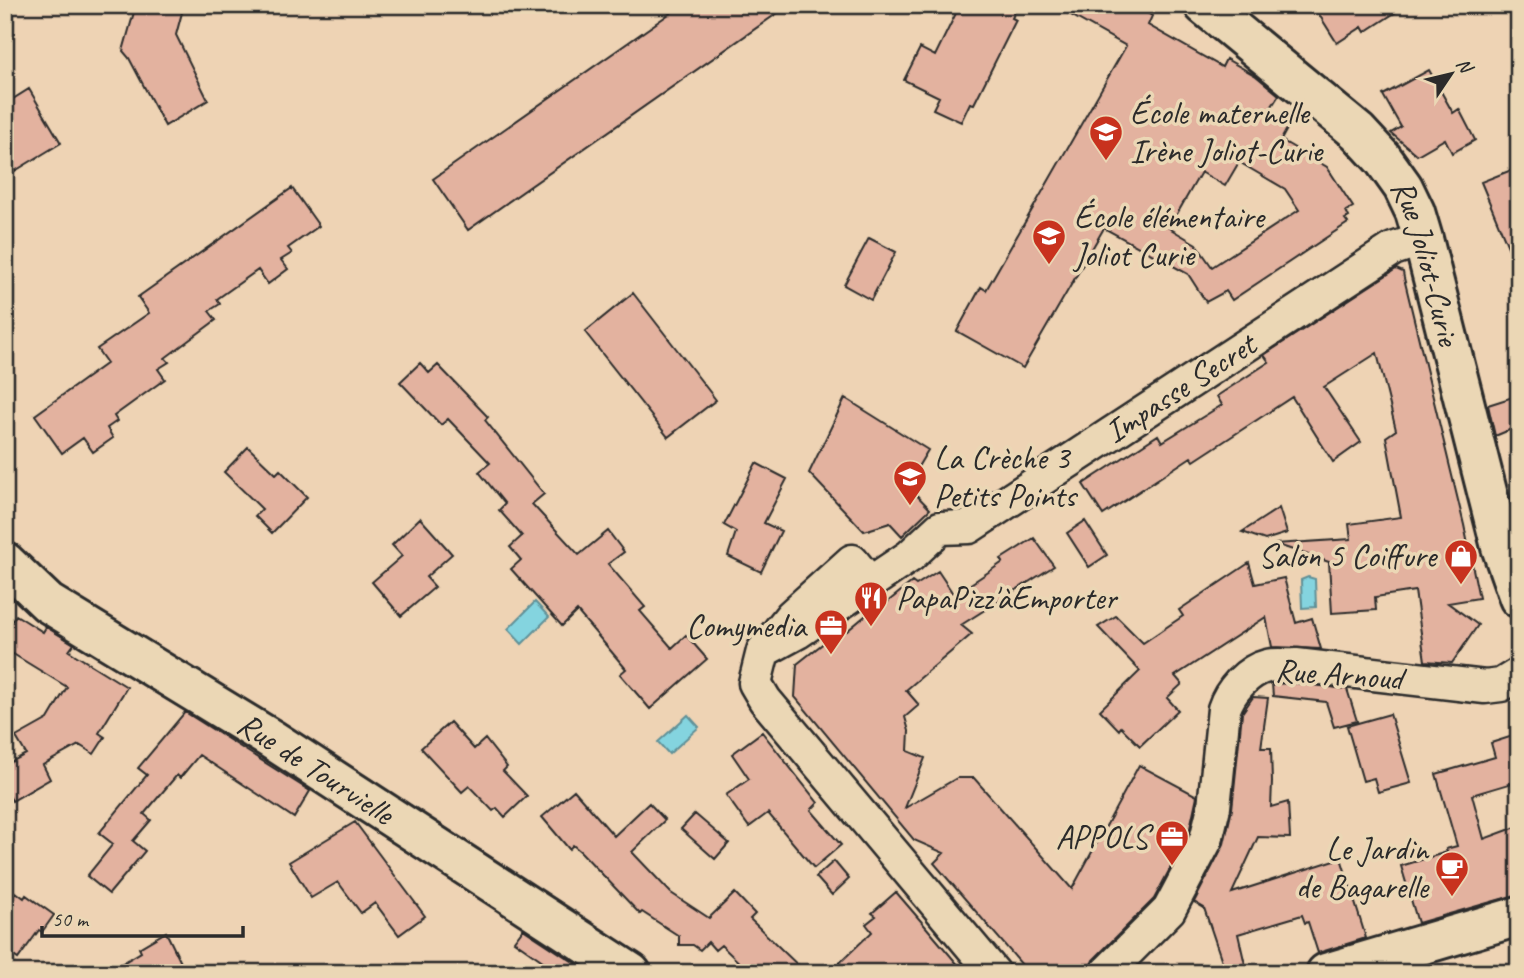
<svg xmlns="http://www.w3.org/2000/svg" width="1524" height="978" viewBox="0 0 1524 978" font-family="Caveat,sans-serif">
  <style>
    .water { fill: #84d4df; stroke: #609097; stroke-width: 2 }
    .building { fill: #e3b29f; stroke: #2b2b2b; stroke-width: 2; fill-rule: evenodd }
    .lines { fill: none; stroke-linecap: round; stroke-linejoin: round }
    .street-casing { stroke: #2b2b2b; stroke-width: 37 }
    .secondary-casing { stroke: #2b2b2b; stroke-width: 44 }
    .street { stroke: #ebd7b5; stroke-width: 32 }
    .secondary { stroke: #ebd7b5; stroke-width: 38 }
    .labels { text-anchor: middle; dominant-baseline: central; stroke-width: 7; stroke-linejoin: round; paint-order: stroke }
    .poi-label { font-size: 33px; fill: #2b2b2b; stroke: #ebd7b5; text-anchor: start }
    .street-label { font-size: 33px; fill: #2b2b2b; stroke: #ebd7b5 }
  </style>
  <rect width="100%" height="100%" fill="#eed3b4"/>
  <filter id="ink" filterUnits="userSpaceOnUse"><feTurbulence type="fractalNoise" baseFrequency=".0143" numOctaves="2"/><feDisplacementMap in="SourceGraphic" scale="14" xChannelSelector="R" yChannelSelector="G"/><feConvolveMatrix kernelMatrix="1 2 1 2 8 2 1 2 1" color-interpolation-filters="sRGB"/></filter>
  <g filter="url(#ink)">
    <path class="water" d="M 1308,577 L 1315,579 L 1316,607 L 1302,608 L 1301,580 Z
      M 535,602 L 549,617 L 522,644 L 508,629 Z
      M 688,715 L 699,727 L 669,754 L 658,742 Z"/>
    <path class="building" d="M 136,5 L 184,5 L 176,35 L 208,100 L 165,126 L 129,58 L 123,51 Z
      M 682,5 L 789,5 L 468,230 L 433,179 Z
      M 960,5 L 1018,5 L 1012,18 L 1016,20 L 974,104 L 970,103 L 961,122 L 933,109 L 939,97 L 904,80 L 920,48 L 935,56 Z
      M 1053,5 L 1134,5 L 1152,16 L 1148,25 L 1222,67 L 1226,59 L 1256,76 L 1279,95 L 1267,114 L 1288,127 L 1281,140 L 1327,167 L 1353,207 L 1346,211 L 1349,217 L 1345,219 L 1348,223 L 1232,300 L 1226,291 L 1206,302 L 1188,274 L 1104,228 L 1023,368 L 957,331 L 981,287 L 986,290 L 1126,46 ZM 1239,162 L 1285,189 L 1299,210 L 1212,267 L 1196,244 L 1169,228 L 1201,172 L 1225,186 Z
      M 1313,5 L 1407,5 L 1365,32 L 1362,27 L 1337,43 Z
      M 1429,70 L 1453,113 L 1459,109 L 1475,140 L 1452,153 L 1445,139 L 1417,155 L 1391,133 L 1401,127 L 1383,95 Z
      M 29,89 L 61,143 L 5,177 L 5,104 Z
      M 1519,167 L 1519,271 L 1518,271 L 1481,182 Z
      M 292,188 L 319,226 L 288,248 L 292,253 L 281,260 L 288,269 L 268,284 L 258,270 L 217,299 L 220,304 L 209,311 L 216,320 L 165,358 L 169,362 L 158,369 L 165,379 L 114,416 L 117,421 L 107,428 L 113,438 L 93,452 L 83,438 L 62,453 L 35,415 L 107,363 L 97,349 L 149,313 L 138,297 Z
      M 869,238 L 896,252 L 871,300 L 844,285 Z
      M 1396,269 L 1403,272 L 1404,278 L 1464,525 L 1479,598 L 1448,603 L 1478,625 L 1452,663 L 1425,661 L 1415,591 L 1375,597 L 1376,610 L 1332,613 L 1329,562 L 1275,544 L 1351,539 L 1349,524 L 1401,517 L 1386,437 L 1396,430 L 1377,353 L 1324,387 L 1361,442 L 1333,462 L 1292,397 L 1194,461 L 1191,457 L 1103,515 L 1083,484 L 1158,435 L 1162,442 L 1222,405 L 1217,396 L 1269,362 L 1264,355 Z
      M 633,293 L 716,400 L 668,437 L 585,332 Z
      M 420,363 L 429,373 L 438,365 L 488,417 L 485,420 L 544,494 L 532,504 L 579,555 L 608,531 L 624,552 L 608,564 L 645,607 L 640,611 L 672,648 L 686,635 L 707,659 L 650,709 L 620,674 L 626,669 L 577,611 L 562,626 L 511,569 L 521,560 L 510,547 L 522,536 L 499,510 L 505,504 L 479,472 L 490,463 L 448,419 L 441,425 L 400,382 Z
      M 1519,395 L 1519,426 L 1495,436 L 1488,405 Z
      M 845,398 L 928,450 L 907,485 L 930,509 L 902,536 L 890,523 L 864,531 L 809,473 Z
      M 248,447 L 276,474 L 280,470 L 307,497 L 272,533 L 255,516 L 262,509 L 224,472 Z
      M 756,463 L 787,479 L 764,523 L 781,531 L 761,572 L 728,556 L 736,532 L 724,525 Z
      M 1279,508 L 1287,533 L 1265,540 L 1242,532 Z
      M 420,518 L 452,554 L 426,577 L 435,587 L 401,616 L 372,582 L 402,556 L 392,545 Z
      M 1085,521 L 1107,555 L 1089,567 L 1067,533 Z
      M 1034,538 L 1054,566 L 961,625 L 972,634 L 906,690 L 919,705 L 905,717 L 909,731 L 908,751 L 925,758 L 905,808 L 957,778 L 974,778 L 1072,889 L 1139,765 L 1197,796 L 1189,833 L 1154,899 L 1093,960 L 1088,973 L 1029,973 L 934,863 L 944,853 L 914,840 L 795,697 L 797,664 L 844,627 L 847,631 L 883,601 L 885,604 L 912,582 L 916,585 L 938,571 L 954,595 L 990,571 L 1003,562 L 1001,559 Z
      M 1249,563 L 1255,584 L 1284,578 L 1296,623 L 1312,618 L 1321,649 L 1272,647 L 1266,617 L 1175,676 L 1182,684 L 1167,698 L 1178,710 L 1140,746 L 1121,727 L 1119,730 L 1100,710 L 1140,671 L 1098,627 L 1116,616 L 1143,643 L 1183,616 L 1179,610 Z
      M 16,615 L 43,632 L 46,627 L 74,644 L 69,651 L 127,687 L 99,733 L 105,737 L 94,754 L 79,745 L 43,765 L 50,779 L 12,801 L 5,788 L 5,765 L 26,754 L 16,737 L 48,719 L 67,687 L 5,649 L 5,632 Z
      M 1296,683 L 1347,689 L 1357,721 L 1334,727 L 1326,702 L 1273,696 L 1272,684 Z
      M 1253,697 L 1268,698 L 1261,748 L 1271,748 L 1272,782 L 1271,807 L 1288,802 L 1290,838 L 1258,837 L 1232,893 L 1341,858 L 1366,938 L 1318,953 L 1308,922 L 1305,923 L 1302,915 L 1238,934 L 1247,973 L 1226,973 L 1204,908 L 1194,902 L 1224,844 L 1232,809 L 1242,713 Z
      M 185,712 L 310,791 L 294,818 L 199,755 L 180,778 L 177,775 L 144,814 L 151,820 L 133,841 L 145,851 L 109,894 L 87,876 L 113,844 L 99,833 L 147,775 L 138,768 Z
      M 1390,714 L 1411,783 L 1378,792 L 1374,778 L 1363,781 L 1347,726 Z
      M 450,722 L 474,749 L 485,739 L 507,767 L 503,771 L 527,796 L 505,817 L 497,808 L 493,811 L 469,786 L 462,792 L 421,748 Z
      M 762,732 L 818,803 L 811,810 L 841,845 L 814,868 L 768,813 L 749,827 L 726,795 L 749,779 L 732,754 Z
      M 1519,734 L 1519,781 L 1472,795 L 1484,839 L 1519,826 L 1519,894 L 1418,923 L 1401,866 L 1447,852 L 1446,849 L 1457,846 L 1436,774 L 1495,757 L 1491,743 Z
      M 574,790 L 614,836 L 649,803 L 665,820 L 632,852 L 671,893 L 709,918 L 735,893 L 755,914 L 750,919 L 806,973 L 750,973 L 721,945 L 715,950 L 708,942 L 700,950 L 693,945 L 679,945 L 679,936 L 642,912 L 640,914 L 581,852 L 573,845 L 569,849 L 542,817 Z
      M 695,814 L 729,843 L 715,859 L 681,829 Z
      M 355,822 L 425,916 L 399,935 L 375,903 L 361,913 L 338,882 L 311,898 L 289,862 Z
      M 834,861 L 849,879 L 832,895 L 816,877 Z
      M 16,892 L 24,898 L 26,895 L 54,915 L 42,932 L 39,930 L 18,959 L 5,950 L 5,907 Z
      M 896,892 L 920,920 L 965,973 L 829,973 L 872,932 L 866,924 L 876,916 L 872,913 Z
      M 523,929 L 590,973 L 560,973 L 514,941 Z
      M 166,932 L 186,973 L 106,973 L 141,952 L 139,948 Z"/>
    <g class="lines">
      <g class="street-casing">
        <path id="street" d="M 870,583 L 910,556 L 940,528 L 969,527 L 1393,249 L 1423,239
          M 763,651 L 798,632 L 870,583 L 852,561 L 791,616 L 763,651 L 755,683 L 765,700 L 994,973
          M 1106,973 L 1169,910 L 1206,840 L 1214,807 L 1224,709 C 1230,691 1247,671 1267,666 C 1276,664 1287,666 1296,665 L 1485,687 L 1501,685 L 1519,674"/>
      </g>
      <g class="secondary-casing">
        <g id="secondary">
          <path id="s1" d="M 1204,5 L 1358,132 L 1383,159 L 1403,187 L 1415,212 L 1423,239 L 1501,547 L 1519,598"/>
          <path id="s2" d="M 5,562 L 48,603 L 271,739 L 631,973"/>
          <path d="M 1326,973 L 1519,916"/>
        </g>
      </g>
      <use href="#street" class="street"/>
      <use href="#secondary" class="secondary"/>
    </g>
  </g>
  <defs>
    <g id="school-pin" transform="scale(1.75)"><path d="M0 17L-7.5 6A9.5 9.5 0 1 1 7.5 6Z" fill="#c8321e" stroke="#ebd7b5"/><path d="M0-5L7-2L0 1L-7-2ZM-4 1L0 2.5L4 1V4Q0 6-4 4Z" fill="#fff"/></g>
    <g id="shop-pin" transform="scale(1.75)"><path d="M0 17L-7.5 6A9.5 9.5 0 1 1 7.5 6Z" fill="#c8321e" stroke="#ebd7b5"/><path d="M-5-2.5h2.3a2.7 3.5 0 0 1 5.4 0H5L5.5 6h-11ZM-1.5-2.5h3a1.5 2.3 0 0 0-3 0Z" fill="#fff"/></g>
    <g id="restaurant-pin" transform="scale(1.75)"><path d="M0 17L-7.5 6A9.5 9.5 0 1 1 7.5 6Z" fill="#c8321e" stroke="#ebd7b5"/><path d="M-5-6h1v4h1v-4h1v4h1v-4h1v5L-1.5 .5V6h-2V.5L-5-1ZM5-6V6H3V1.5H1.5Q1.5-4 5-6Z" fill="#fff"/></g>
    <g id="office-pin" transform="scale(1.75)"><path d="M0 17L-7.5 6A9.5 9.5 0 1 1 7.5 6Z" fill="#c8321e" stroke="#ebd7b5"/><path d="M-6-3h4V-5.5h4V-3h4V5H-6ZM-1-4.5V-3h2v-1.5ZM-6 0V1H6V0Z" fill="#fff"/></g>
    <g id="cafe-pin" transform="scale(1.75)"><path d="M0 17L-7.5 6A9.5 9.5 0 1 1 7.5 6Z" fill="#c8321e" stroke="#ebd7b5"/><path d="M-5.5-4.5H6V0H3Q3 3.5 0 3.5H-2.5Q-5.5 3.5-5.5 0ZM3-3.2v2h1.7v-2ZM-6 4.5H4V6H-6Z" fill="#fff"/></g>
  </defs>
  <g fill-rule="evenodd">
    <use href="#school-pin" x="1106" y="132"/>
    <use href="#school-pin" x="1049" y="236"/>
    <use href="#school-pin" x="910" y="477"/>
    <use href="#shop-pin" x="1461" y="556"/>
    <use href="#restaurant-pin" x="871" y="598"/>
    <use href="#office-pin" x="831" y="626"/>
    <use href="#office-pin" x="1172" y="837"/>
    <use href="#cafe-pin" x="1452" y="868"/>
  </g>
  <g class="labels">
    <g class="poi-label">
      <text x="1130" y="113">École maternelle<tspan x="1130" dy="38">Irène Joliot-Curie</tspan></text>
      <text x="1074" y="217">École élémentaire<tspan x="1074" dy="38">Joliot Curie</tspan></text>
      <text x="934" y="458">La Crèche 3<tspan x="934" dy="38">Petits Points</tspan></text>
      <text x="1436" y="556" text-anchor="end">Salon 5 Coiffure</text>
      <text x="896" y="598">PapaPizz'àEmporter</text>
      <text x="806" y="626" text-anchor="end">Comymedia</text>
      <text x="1148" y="837" text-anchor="end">APPOLS</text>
      <text x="1428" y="849" text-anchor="end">Le Jardin<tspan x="1428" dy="38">de Bagarelle</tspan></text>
    </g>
    <g class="street-label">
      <text stroke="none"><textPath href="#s1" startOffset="350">Rue Joliot-Curie</textPath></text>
      <text transform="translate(1180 388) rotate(-33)">Impasse Secret</text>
      <text transform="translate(1339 674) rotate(4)">Rue Arnoud</text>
      <text stroke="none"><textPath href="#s2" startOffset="374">Rue de Tourvielle</textPath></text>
    </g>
  </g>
  <rect width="1524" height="978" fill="none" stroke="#ebd7b5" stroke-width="28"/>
  <rect x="14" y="14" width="1496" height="950" fill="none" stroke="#2b2b2b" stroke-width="2.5" filter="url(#ink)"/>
  <g transform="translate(1451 74) rotate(55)" stroke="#ebd7b5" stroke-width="5" paint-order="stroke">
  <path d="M0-5L12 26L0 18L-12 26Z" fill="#2b2b2b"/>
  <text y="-10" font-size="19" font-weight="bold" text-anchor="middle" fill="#2b2b2b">N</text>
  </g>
  <path d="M42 926v10h201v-10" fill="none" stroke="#2b2b2b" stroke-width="3.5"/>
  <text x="52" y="926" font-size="21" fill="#2b2b2b" stroke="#ebd7b5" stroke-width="5" paint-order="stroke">50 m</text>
</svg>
